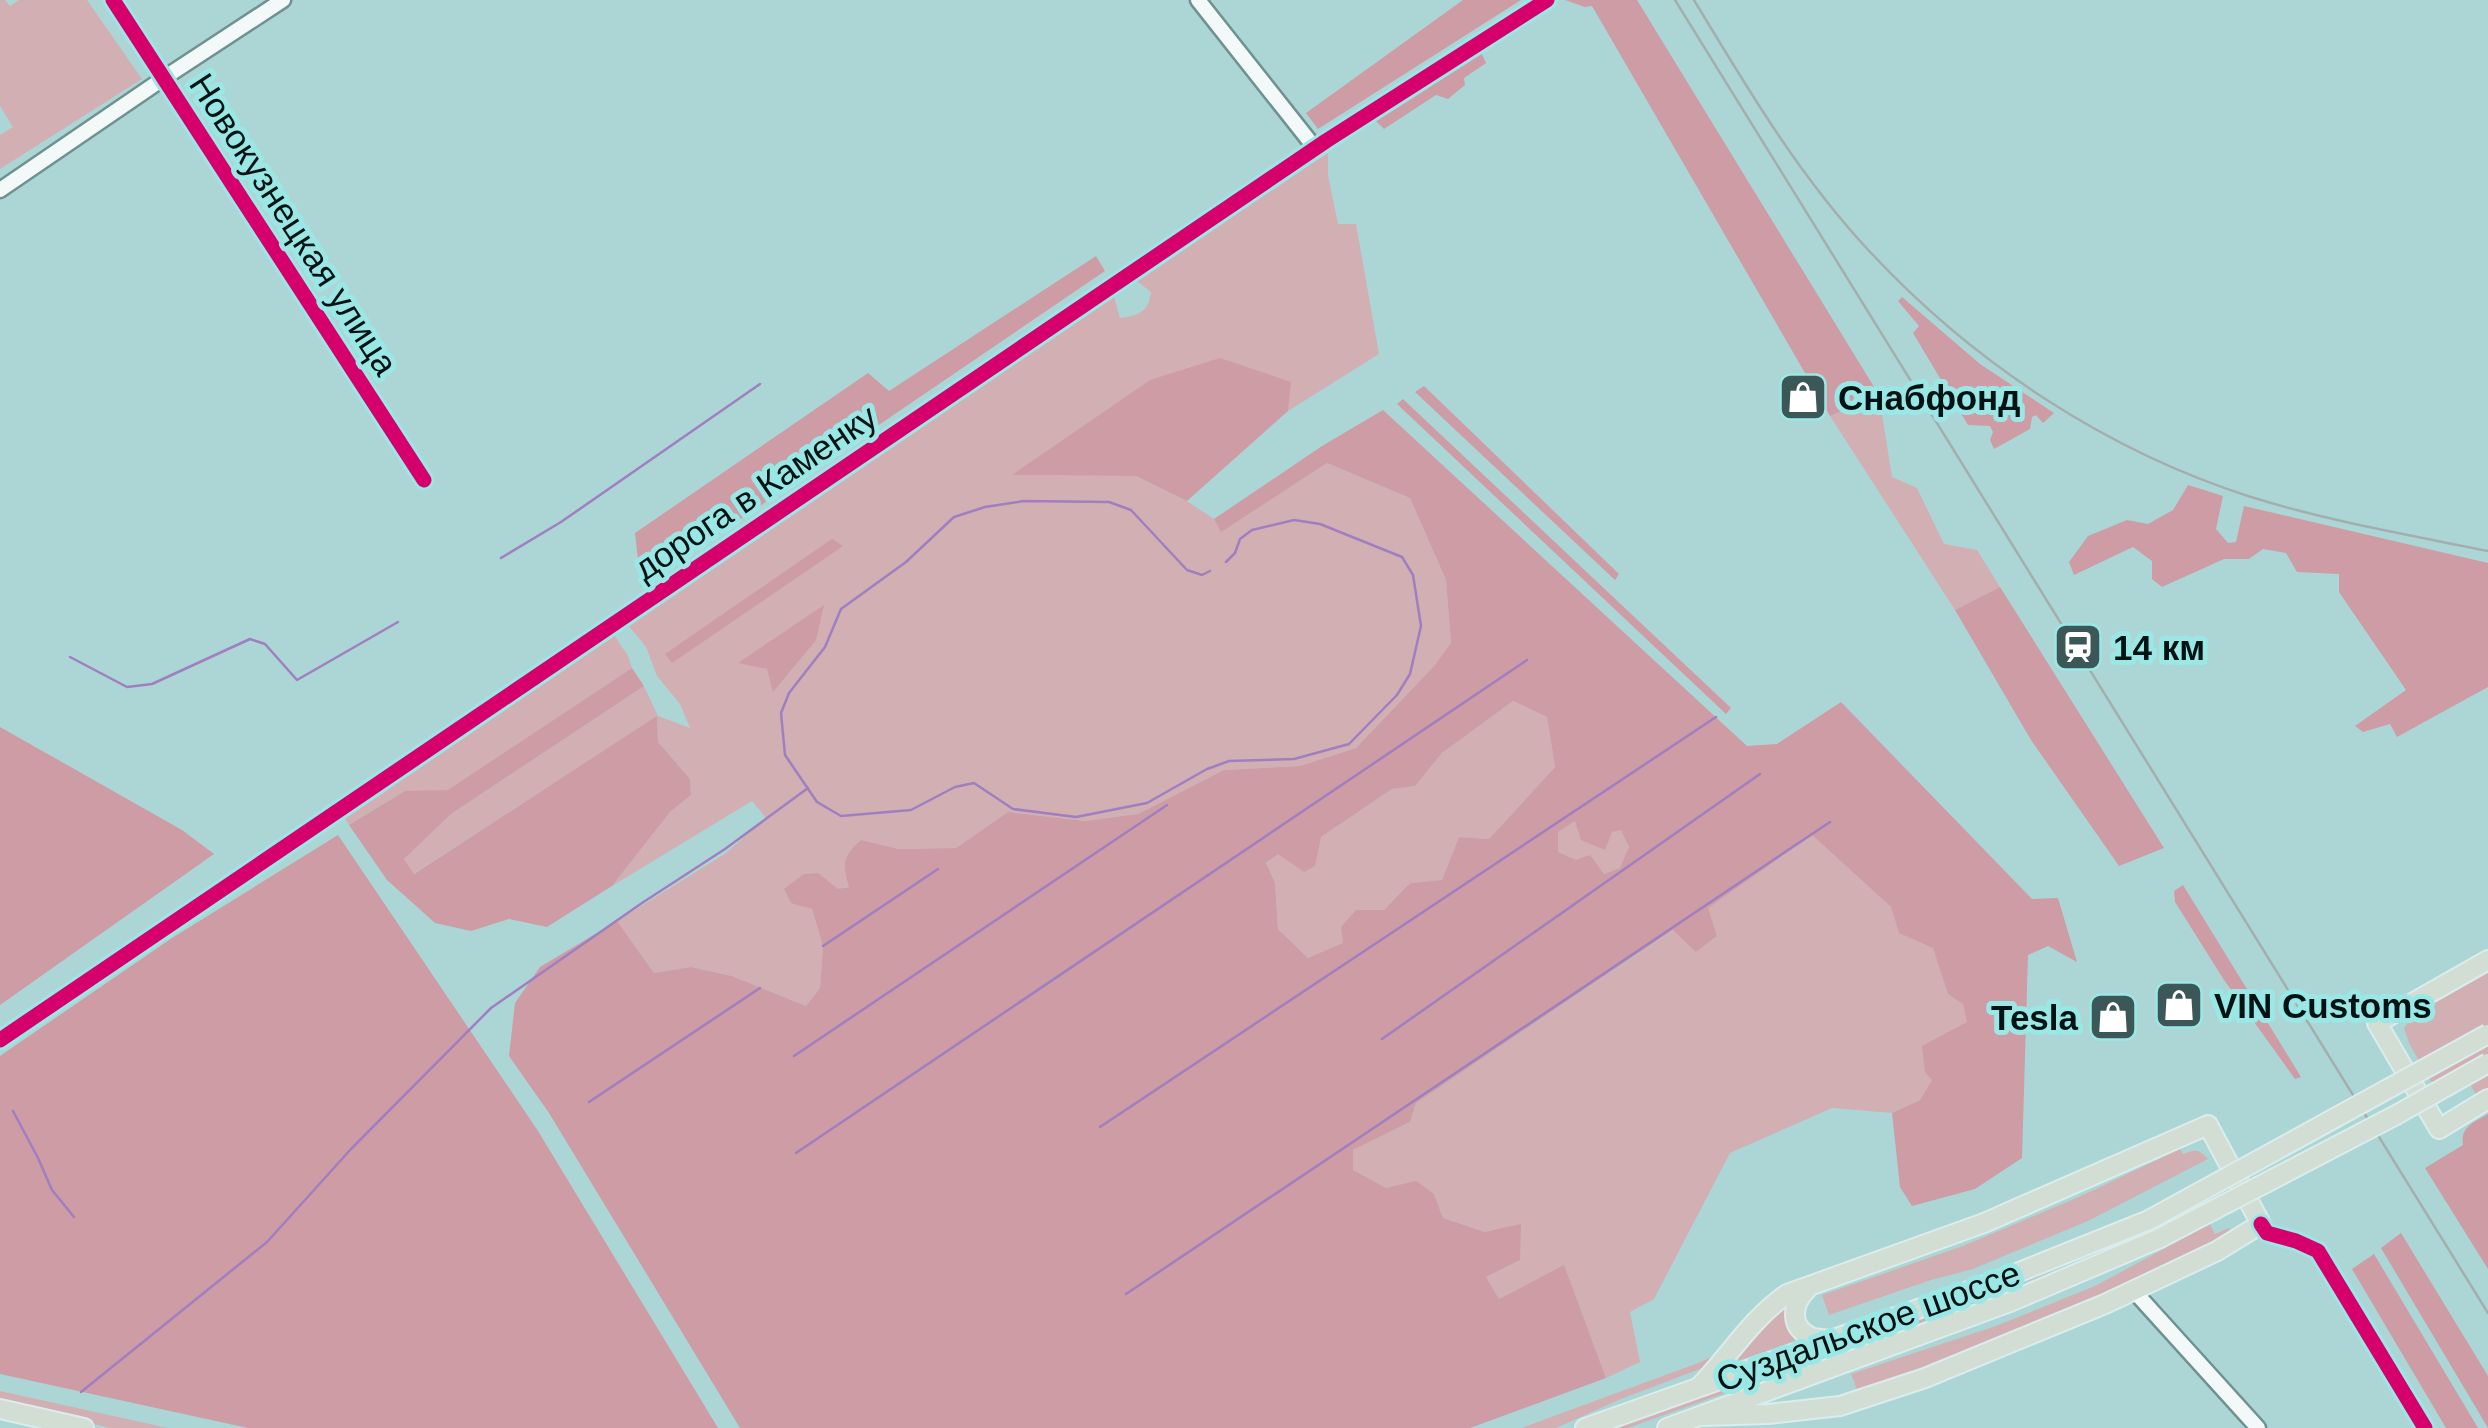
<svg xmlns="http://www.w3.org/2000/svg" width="2488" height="1428" viewBox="0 0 2488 1428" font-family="Helvetica,sans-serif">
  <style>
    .green { fill: #d2afb3; fill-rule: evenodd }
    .forest { fill: #cd9ca4; fill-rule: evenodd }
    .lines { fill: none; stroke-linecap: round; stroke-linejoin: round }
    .stream { stroke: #a07fc1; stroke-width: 2.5 }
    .minor-casing { stroke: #6f9190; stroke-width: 19 }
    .major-casing { stroke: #daedec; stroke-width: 22 }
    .minor { stroke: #f3f9f9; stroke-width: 14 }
    .major { stroke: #d2ded4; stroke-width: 18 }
    .rail { stroke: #a4aeae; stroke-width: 2.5 }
    .major-bridge-casing { stroke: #daedec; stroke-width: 22; stroke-linecap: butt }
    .major-bridge { stroke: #d2ded4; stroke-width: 18 }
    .cycleway-casing { stroke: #9be7e6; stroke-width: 21 }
    .cycleway { stroke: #d6006c; stroke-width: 15 }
    .labels { text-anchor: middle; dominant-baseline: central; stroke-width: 10; stroke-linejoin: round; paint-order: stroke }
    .street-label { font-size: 35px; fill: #001313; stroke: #9be7e6 }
    .poi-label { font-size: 35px; font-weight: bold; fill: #001313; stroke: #9be7e6; text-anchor: start }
  </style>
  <rect width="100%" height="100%" fill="#acd6d5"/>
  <path class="green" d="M 0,0 L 5,0 L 10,6 L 19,0 L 87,0 L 142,79 L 0,169 L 0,135 L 13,127 L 0,106 Z
    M 1328,153 L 1328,175 L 1338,224 L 1356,224 L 1379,354 L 1288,411 L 1290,382 L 1175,373 L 1150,380 L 1015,475 L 1136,476 L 1187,501 L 1214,519 L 1221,531 L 1327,463 L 1410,498 L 1446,580 L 1451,643 L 1482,648 L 1434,666 L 1356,748 L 1300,766 L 1224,770 L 1138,814 L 1085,821 L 1008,812 L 956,848 L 899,849 L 861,840 L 849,886 L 838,890 L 812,909 L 823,946 L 820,988 L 806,1006 L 732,976 L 692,967 L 654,973 L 617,921 L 726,853 L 766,818 L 752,801 L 612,886 L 670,812 L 691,795 L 690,779 L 658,742 L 657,717 L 413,874 L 404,859 L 451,814 L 644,686 L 658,716 L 690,728 L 680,704 L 657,676 L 646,647 L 628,625 L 1113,293 L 1120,318 C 1139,315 1148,313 1151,292 L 1134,279 ZM 823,606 L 774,691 L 767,669 L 740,663 Z
    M 1879,395 L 1892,477 L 1917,488 L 1944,544 L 1977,550 L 2000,587 L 1955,610 L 1830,416 Z
    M 615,636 L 628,656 L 632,668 L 448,791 L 405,791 L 349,825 L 345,818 L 570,664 Z
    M 1513,701 L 1547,717 L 1555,767 L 1489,839 L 1459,837 L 1442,880 L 1410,883 L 1384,910 L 1344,943 L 1308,958 L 1278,929 L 1275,883 L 1266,864 L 1278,853 L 1304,872 L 1321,837 L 1392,789 L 1415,786 L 1442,753 Z
    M 1575,821 L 1612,832 L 1621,829 L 1629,847 L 1621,868 L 1604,874 L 1558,852 L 1558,832 Z
    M 1812,835 L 1891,907 L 1899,933 L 1933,947 L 1948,994 L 1963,1003 L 1968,1022 L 1920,1100 L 1892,1113 L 1832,1108 L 1730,1153 L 1654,1299 L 1630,1312 L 1640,1362 L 1606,1378 L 1564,1266 L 1499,1299 L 1486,1277 L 1520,1260 L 1485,1232 L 1443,1218 L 1434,1194 L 1386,1188 L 1352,1170 L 1353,1150 L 1410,1122 L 1416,1103 L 1674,930 L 1697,951 L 1717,936 L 1707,908 Z
    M 2488,973 L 2488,1090 L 2477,1096 L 2470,1084 L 2441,1099 L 2409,1043 L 2404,1028 L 2415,1014 Z
    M 2180,1149 L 2183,1154 C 2196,1149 2199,1149 2208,1159 L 2088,1221 L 1973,1269 L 1931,1280 L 1829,1315 L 1822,1295 L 1963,1246 L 2081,1196 Z
    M 2210,1224 L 2215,1234 L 2229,1228 L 2233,1233 L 2104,1299 L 1952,1357 L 1857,1390 L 1851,1374 L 1996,1326 L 2095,1286 Z
    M 2151,1228 L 1989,1298 L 1628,1428 L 1613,1428 L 1986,1293 Z
    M 1787,1304 L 1802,1339 L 1734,1362 L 1732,1360 L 1773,1310 Z
    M 1718,1354 L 1705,1367 L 1621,1399 L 1556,1428 L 1521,1428 L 1698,1363 Z
    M 0,1391 L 168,1428 L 111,1428 L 0,1403 Z"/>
  <path class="forest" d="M 1463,0 L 1521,0 L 1318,129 L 1306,113 Z
    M 1565,0 L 1637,0 L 1879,395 L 1830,416 L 1592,6 L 1585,7 Z
    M 1481,52 L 1486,63 L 1464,78 L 1465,85 L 1448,99 L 1436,95 L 1384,129 L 1375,120 Z
    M 1096,256 L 1105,271 L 641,587 L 635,533 L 868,373 L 889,391 Z
    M 1902,297 L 1980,364 L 2054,413 L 2043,423 L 2036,415 L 2032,417 L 2030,429 L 1994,449 L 1990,440 L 1993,432 L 1990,426 L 1968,425 L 1913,333 L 1919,326 L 1898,301 Z
    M 1220,358 L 1291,382 L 1288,411 L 1187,501 L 1136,476 L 1012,475 L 1150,380 Z
    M 1424,386 L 1619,574 L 1615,580 L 1415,392 Z
    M 1403,399 L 1731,708 L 1726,714 L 1397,404 Z
    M 1383,410 L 1747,746 L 1777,744 L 1841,702 L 2032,899 L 2058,898 L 2077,962 L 2048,946 L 2028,955 L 2022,1158 L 1975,1189 L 1912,1206 L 1900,1187 L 1892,1113 L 1920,1100 L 1932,1080 L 1925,1072 L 1922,1046 L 1967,1022 L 1963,1004 L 1948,994 L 1933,948 L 1899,933 L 1891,907 L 1812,835 L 1708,908 L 1717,936 L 1696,952 L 1673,930 L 1416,1103 L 1410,1122 L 1353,1150 L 1353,1170 L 1386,1188 L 1416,1181 L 1434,1194 L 1443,1218 L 1485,1232 L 1521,1224 L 1520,1260 L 1486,1277 L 1499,1299 L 1564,1265 L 1606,1378 L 1470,1428 L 740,1428 L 549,1113 L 509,1056 L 515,1003 L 540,967 L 617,921 L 654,973 L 691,967 L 732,976 L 806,1006 L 820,988 L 823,946 L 812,909 L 791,903 L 784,889 L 804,874 L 818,873 L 838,889 L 849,887 C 842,864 843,856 861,840 L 899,849 L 956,848 L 1008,812 L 1085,821 L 1138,814 L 1224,770 L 1300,766 L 1356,748 L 1435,665 L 1451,643 L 1446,580 L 1410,498 L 1327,463 L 1221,532 L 1214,519 L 1322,446 ZM 1513,701 L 1547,717 L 1555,767 L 1489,839 L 1459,837 L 1442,880 L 1410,883 L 1384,910 L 1356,910 L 1341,927 L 1343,943 L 1308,958 L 1278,929 L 1275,883 L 1266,863 L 1278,854 L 1304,872 L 1315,866 L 1321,837 L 1392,789 L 1415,786 L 1442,753 ZM 1575,821 L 1581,840 L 1605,850 L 1612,832 L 1621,830 L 1629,847 L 1620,868 L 1604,874 L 1590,855 L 1576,860 L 1558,852 L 1558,832 Z
    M 2188,485 L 2223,496 L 2216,529 L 2228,543 L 2236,542 L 2244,506 L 2488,563 L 2488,687 L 2397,737 L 2390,724 L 2363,732 L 2355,726 L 2406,690 L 2339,592 L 2339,574 L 2297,572 L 2286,553 L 2263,549 L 2249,559 L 2224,559 L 2162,587 L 2152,579 L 2152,561 L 2133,547 L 2074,575 L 2069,562 L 2088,536 L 2127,520 L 2148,524 L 2173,510 Z
    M 832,539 L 843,546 L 672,663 L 665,654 Z
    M 2000,587 L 2164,848 L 2119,866 L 2031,740 L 1955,610 Z
    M 824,605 L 816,640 L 773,692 L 767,669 L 738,663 Z
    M 632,668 L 644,686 L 451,814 L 404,859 L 414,874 L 657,716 L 658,742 L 690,779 L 691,795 L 670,812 L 612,886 L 547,927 L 509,919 L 471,931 L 435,923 L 387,880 L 349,825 L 405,791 L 448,790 Z
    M 0,727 L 182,830 L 214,854 L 0,1005 Z
    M 338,835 L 538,1131 L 718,1428 L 248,1428 L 0,1374 L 0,1056 L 172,938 Z
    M 2183,885 L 2301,1077 L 2295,1079 L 2224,980 L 2175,902 L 2174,891 Z
    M 2488,1114 L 2488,1269 L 2425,1168 L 2463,1145 C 2460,1127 2474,1122 2488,1114 Z
    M 2401,1233 L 2488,1376 L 2488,1428 L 2381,1248 Z
    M 2374,1254 L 2478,1428 L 2446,1428 L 2352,1269 Z"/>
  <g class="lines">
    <path class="stream" d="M 501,558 L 561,522 L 760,384
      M 1210,571 L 1202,575 L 1187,570 L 1131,510 L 1109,502 L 1024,501 L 985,507 L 954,517 L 906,562 L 841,609 L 825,647 L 789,693 L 781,713 L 785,755 L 817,802 L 841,816 L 911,810 L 955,787 L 974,783 L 1013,809 L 1076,817 L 1147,803 L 1207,769 L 1229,761 L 1294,759 L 1349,744 L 1397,695 L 1410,674 L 1421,626 L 1413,575 L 1402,557 L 1320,524 L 1294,520 L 1252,530 L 1240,539 L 1235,553 L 1226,562
      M 70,657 L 127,687 L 152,684 L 250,639 L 265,644 L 297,680 L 398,622
      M 823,946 L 938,869
      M 1382,1039 L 1760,774
      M 794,1056 L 1167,805
      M 589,1102 L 760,988
      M 13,1111 L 38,1158 L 52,1190 L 74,1217
      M 1100,1127 L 1716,717
      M 796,1153 L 1527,660
      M 1126,1294 L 1830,822
      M 81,1392 L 267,1242 L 351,1149 L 491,1008 L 642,903 L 725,849 L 808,788"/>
    <g class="minor-casing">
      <path id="minor" d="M 113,0 L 424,480
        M 1198,0 L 1315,148
        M 0,190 L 164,78 L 283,0
        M 0,1040 L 1326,141 L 1547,0
        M 2261,1224 L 2267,1233 L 2296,1241 L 2318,1251 L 2425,1428
        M 2134,1291 L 2258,1428"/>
    </g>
    <g class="major-casing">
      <path id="major" d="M 2488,960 L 2377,1023 L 2439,1129 L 2488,1099
        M 1807,1289 C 1792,1304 1788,1328 1813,1338 C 1814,1338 1828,1340 1830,1340
        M 1700,1386 C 1729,1356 1752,1318 1787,1294 L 1984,1223 L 2208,1125 L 2261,1224 L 2217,1251 L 2105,1304 L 1925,1378 L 1840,1406 L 1768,1414 L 1702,1416
        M 0,1409 L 84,1428
        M 1585,1428 L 2002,1279 L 2149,1220
        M 1667,1428 L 2010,1302 L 2158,1239"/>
    </g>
    <use href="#minor" class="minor"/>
    <use href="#major" class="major"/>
    <path class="rail" d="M 1675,0 L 2488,1313
      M 1694,0 C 1747,88 1801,179 1872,254 C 1975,364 2107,451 2251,497 C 2328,521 2409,535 2488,551"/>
    <g class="major-bridge-casing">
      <path id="major-bridge" d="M 2149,1220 L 2488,1034
        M 2158,1239 L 2396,1115 L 2488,1063"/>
    </g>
    <use href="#major-bridge" class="major-bridge"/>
    <g class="cycleway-casing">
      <path id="cycleway" d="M 113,0 L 424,480
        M 0,1040 L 1326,141 L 1547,0
        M 2261,1224 L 2267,1233 L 2296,1241 L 2318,1251 L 2425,1428"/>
    </g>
    <use href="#cycleway" class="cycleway"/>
  </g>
  <defs>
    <g id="shop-square" transform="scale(2.5)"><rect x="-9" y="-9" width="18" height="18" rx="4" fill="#3c5757" stroke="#9be7e6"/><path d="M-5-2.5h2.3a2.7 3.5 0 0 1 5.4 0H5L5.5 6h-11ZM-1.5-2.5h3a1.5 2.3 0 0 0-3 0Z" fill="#fff"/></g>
    <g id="station-square" transform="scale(2.5)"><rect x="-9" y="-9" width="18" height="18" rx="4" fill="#3c5757" stroke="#9be7e6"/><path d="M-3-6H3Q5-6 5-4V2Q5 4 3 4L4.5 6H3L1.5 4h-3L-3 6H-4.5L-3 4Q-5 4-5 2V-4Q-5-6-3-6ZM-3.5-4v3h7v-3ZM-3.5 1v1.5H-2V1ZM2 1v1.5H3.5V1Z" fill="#fff"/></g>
  </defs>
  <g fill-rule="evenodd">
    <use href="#shop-square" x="1803" y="397"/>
    <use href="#station-square" x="2078" y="647"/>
    <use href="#shop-square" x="2179" y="1005"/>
    <use href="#shop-square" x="2113" y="1017"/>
  </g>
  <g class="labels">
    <g class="street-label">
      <text transform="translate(294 224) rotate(57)">Новокузнецкая улица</text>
      <text transform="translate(755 492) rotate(-34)">дорога в Каменку</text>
      <text transform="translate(1868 1326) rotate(-20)">Суздальское шоссе</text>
    </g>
    <g class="poi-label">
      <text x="1838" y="397">Снабфонд</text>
      <text x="2113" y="647">14 км</text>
      <text x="2214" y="1005">VIN Customs</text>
      <text x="2078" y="1017" text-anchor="end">Tesla</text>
    </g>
  </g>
</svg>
